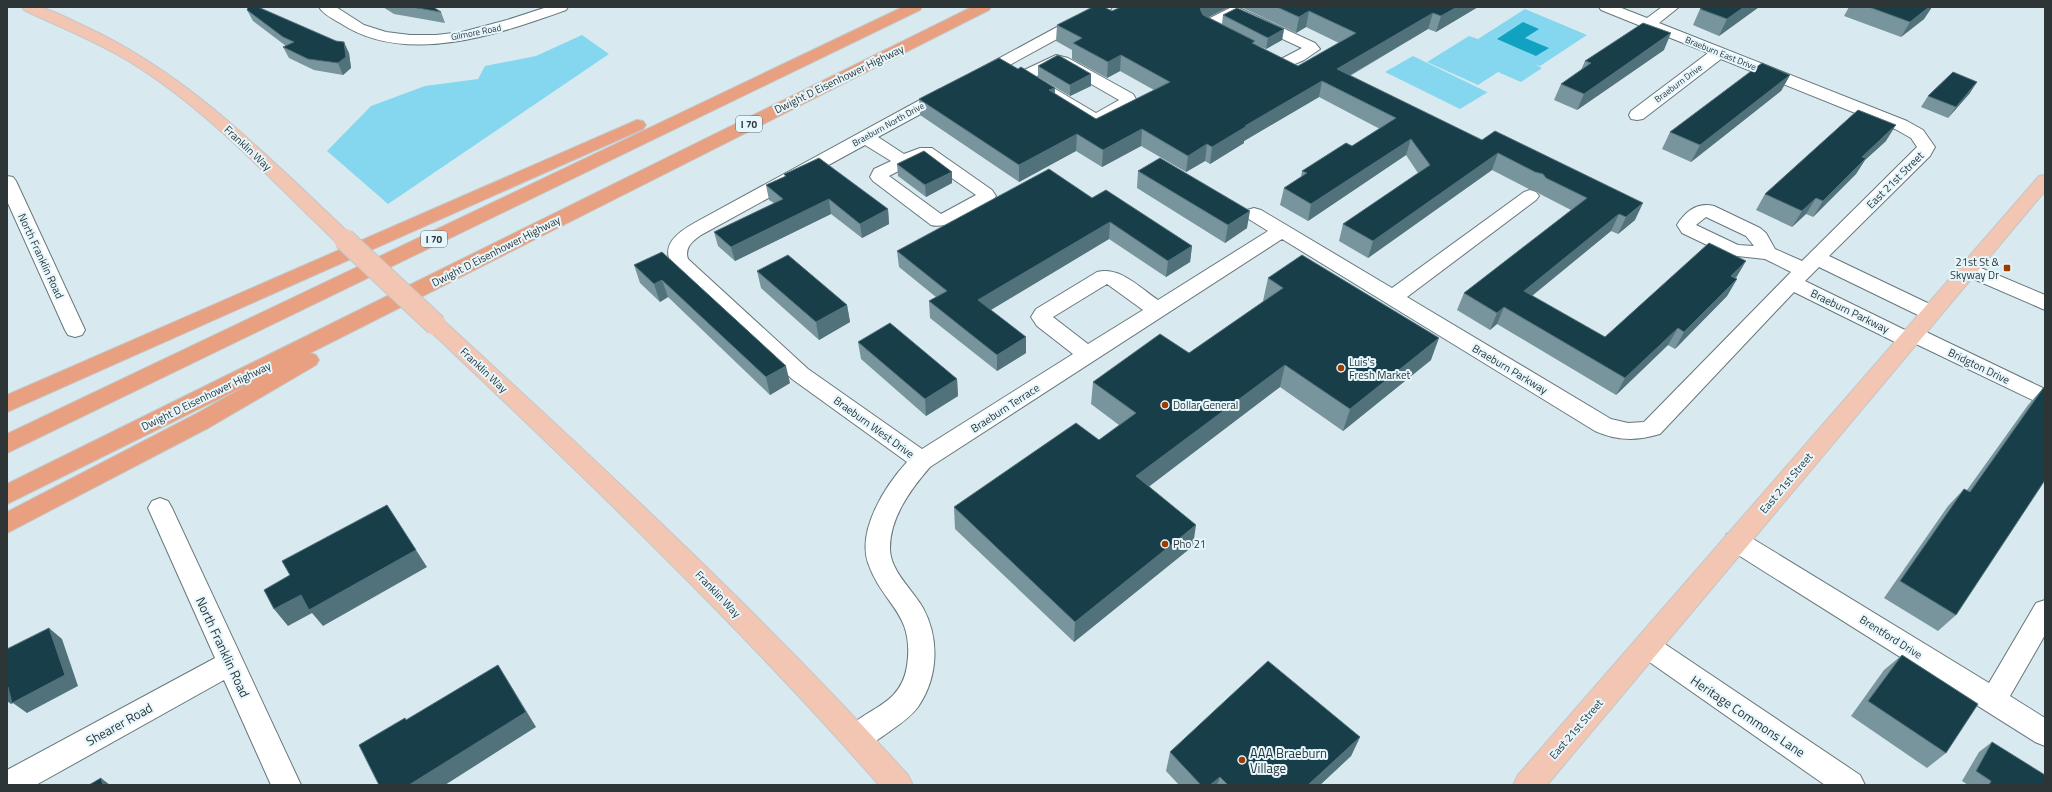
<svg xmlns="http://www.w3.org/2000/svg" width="2052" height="792" viewBox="0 0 2052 792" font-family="'Titillium Web',sans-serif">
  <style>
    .green { fill: #85d7f0 }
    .water { fill: #11a1c1 }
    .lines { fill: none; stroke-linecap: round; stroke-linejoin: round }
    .minor-casing { stroke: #67777c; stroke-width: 2 }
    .major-casing { stroke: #c4c6c7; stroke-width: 2 }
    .highway-casing { stroke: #c4c6c7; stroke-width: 2 }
    .minor { fill: #fff; fill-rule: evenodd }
    .major { fill: #f2c6b3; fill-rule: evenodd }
    .highway { fill: #e9a081; fill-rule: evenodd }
    .major-bridge-casing { stroke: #c4c6c7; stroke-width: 23; stroke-linecap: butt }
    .major-bridge { stroke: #f2c6b3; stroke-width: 21 }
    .wall { fill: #78949c }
    .shaded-wall { fill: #52727b }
    .building { fill: #183e49; stroke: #52727b }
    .poi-dot { fill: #9e3c00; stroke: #e5f7fd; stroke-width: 1.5 }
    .labels { text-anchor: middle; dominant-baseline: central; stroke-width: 4; stroke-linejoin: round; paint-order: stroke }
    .far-street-label { font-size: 9px; fill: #2e3537; stroke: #e5f7fd }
    .shield { fill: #e5f7fd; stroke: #656f72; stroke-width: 1 }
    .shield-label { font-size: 10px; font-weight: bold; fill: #2e3537 }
    .street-label { font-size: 11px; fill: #2e3537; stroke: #e5f7fd }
    .poi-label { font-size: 11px; fill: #2e3537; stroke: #e5f7fd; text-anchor: start }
    .near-street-label { font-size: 13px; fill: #2e3537; stroke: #e5f7fd }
    .near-poi-label { font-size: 13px; fill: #2e3537; stroke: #e5f7fd; text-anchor: start }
  </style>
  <rect width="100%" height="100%" fill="#d8eaef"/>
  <path class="green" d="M 1525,9 L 1587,35 L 1540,66 L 1534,64 L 1542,68 L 1521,82 L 1498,72 L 1478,85 L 1427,62 L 1469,36 L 1478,39 Z
    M 582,35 L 609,54 L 388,204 L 327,151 L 371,106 L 425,86 L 478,79 L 485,66 L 536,56 Z
    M 1413,56 L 1487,92 L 1488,92 L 1460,109 L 1385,72 Z"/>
  <path class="water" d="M 1523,22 L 1539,29 L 1525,38 L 1549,48 L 1536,56 L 1497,39 Z"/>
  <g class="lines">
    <g class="minor-casing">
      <path id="minor" d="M 319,7 L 336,7 L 364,25 L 386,32 L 410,35 L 436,35 L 462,32 L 507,20 L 547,7 L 568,7 L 566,10 C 499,34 406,67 340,23 C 333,19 323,14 319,7 Z
        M 1094,7 L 1112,7 L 1110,10 L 984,79 L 972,79 L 970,76 L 972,73 Z
        M 1237,7 L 1315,43 L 1320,49 L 1304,60 L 1281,70 L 1202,29 L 1199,26 L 1202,22 L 1230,8 ZM 1235,17 L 1302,48 L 1281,59 L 1218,26 Z
        M 1599,7 L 1619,7 L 1647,18 L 1662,7 L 1679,7 L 1659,23 L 1907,121 L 1923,130 L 1935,147 L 1930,156 L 1829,256 L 1938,308 L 1941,313 L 1938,318 L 1931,320 L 1924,318 L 1819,267 L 1805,281 L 1905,330 L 1913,327 L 1920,329 L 2045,389 L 2045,406 L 1916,344 L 1908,347 L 1901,345 L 1794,292 L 1660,434 C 1636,441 1618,441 1595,431 L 1282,239 L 930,467 C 910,490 889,519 890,550 C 891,572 913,590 923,608 C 940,639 938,678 918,707 C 910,718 897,726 886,734 C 876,741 868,747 857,751 L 847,747 L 843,738 C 857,707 900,711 907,666 C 915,612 883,606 868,563 C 857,530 885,486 907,462 L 792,379 L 673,267 C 659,245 678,232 696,222 L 940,89 L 946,88 L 952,89 L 954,93 L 952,97 L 878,137 L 904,154 L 920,148 L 932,148 L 992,190 L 996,196 C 986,210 948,230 931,225 L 873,181 L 870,177 L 874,169 L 891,161 L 865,145 L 701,235 C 693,241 684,247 688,259 L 808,369 L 922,449 L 1073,354 L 1037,326 L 1031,317 L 1036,309 L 1097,272 C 1120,266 1140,288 1158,300 L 1268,231 L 1247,218 L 1245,214 L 1247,210 L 1254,208 L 1261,210 L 1392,288 L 1524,192 L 1530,190 L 1536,192 L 1539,196 L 1536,200 L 1407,297 L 1611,419 L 1628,423 L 1644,422 L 1791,272 L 1765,259 L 1728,255 L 1682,233 L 1677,225 C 1685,212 1697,202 1714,206 L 1760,228 L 1766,233 L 1775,249 L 1802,261 L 1917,147 L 1911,138 L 1895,129 L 1721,59 L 1643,119 L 1637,120 L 1631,119 L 1629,115 L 1631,111 L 1708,53 L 1601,10 ZM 923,158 L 976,195 L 941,214 L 889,176 ZM 1706,217 L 1746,236 L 1754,246 L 1738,245 L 1696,225 ZM 1107,284 L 1143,310 L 1088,344 L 1053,317 Z
        M 1056,55 L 1068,58 L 1133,94 L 1137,101 L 1135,105 C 1120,113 1105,126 1087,122 L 1020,81 L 1018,78 L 1020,72 ZM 1058,65 L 1119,100 L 1096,113 L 1035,77 Z
        M 7,176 L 13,177 L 16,181 L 85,330 L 82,335 L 75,337 L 68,335 L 65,330 L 7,201 Z
        M 1969,263 L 2045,295 L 2045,310 L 1962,274 L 1959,269 L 1962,264 Z
        M 160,498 L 168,501 L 172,508 L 301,785 L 271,785 L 224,680 L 36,785 L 7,785 L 7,770 L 215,658 L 148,508 L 152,501 Z
        M 1736,531 L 1745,534 L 1989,683 L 2036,603 L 2045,600 L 2045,635 L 2010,696 L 2045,718 L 2045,746 L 2035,742 L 1727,548 L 1724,541 L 1727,534 Z
        M 1647,634 L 1656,638 L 1860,775 L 1865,785 L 1825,785 L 1638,654 L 1634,646 L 1638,638 Z"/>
    </g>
    <g class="major-casing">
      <path id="major" d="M 22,7 C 28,7 37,6 43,8 C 57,12 71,20 84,26 C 189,74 268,157 351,235 L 354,239 L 351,243 L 344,245 L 337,243 C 271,180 208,110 130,62 C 96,41 59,27 24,10 Z
        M 2045,175 L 2045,191 L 1547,785 L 1513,785 L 1518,775 L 2039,176 Z
        M 436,318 L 443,320 C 603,467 762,614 908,775 L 913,785 L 879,785 C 738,624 584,477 429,330 L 426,325 L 429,320 Z"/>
    </g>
    <g class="highway-casing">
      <path id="highway" d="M 903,7 L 922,7 L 920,10 L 7,453 L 7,434 Z
        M 972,7 L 991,7 L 989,10 L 310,353 L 316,355 L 319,360 L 316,365 L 210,427 L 7,533 L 7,512 L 194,415 L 251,383 L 7,504 L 7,484 Z
        M 637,120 L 643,121 L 646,125 L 643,129 L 7,412 L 7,395 Z"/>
    </g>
    <use href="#minor" class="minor"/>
    <use href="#major" class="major"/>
    <use href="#highway" class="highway"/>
    <g class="major-bridge-casing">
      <path id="major-bridge" d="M 344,239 L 436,325"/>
    </g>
    <use href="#major-bridge" class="major-bridge"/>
  </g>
  <path class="wall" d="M 383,7 L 433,7 L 441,12 L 445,23 L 394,14 Z
    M 1121,7 L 1229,7 L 1208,17 L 1222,24 L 1223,15 L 1284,29 L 1282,40 L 1266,49 L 1254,44 L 1298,66 L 1339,43 L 1306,27 L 1296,33 L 1241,7 L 1478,7 L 1436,32 L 1428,29 L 1350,76 L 1635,220 L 1618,234 L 1611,231 L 1532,296 L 1605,337 L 1736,278 L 1737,279 L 1727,296 L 1675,349 L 1668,345 L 1616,395 L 1497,324 L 1490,330 L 1457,310 L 1464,293 L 1571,210 L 1540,194 L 1536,191 L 1529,189 L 1492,170 L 1368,258 L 1339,241 L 1343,224 L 1418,173 L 1406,155 L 1308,221 L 1280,205 L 1284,188 L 1301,177 L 1302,171 L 1352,146 L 1380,129 L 1319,97 L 1244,141 L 1244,143 L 1210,164 L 1205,161 L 1186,172 L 1141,146 L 1102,167 L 1076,151 L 1019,182 L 920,115 L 919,99 L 1018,69 L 1055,88 L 1055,94 L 1096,119 L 1154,90 L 1120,71 L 1107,78 L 1072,59 L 1072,50 L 1056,41 L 1057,25 L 1112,11 Z
    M 1759,7 L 1719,36 L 1693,25 L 1700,9 Z
    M 1849,7 L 1932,7 L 1924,19 L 1901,37 L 1844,16 Z
    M 247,10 L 349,53 L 351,68 L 343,75 L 314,70 L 289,58 L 283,47 L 286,46 L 253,21 Z
    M 1664,50 L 1577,110 L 1554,100 L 1561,84 L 1581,70 L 1585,61 Z
    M 1038,66 L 1091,86 L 1070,96 L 1038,77 Z
    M 1790,75 L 1781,91 L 1691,162 L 1662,149 L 1670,132 Z
    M 1970,93 L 1948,118 L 1921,107 L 1928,96 Z
    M 1886,141 L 1865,160 L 1856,174 L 1813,217 L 1806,214 L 1792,227 L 1756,210 L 1765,194 Z
    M 897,164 L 952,183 L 926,197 L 898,176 Z
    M 1138,171 L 1247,228 L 1225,243 L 1137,188 Z
    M 784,174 L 888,209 L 889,224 L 862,238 L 831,214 L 735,261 L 718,246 L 714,232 L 774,203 L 769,200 L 766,185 L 785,177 Z
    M 1092,198 L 1192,246 L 1190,262 L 1166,277 L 1109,239 L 991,310 L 1026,353 L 997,371 L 930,318 L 929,301 L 936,297 L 899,267 L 897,251 Z
    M 662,252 L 790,383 L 770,395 L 668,297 L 660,302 L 640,283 L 634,265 Z
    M 757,271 L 847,305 L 850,322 L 819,340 L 761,288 Z
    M 1268,278 L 1431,360 L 1343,431 L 1280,387 L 1149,486 L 1193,546 L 1074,642 L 955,529 L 954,507 L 1099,440 L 1119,425 L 1091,404 L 1093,382 L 1189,353 L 1264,301 L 1263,301 Z
    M 858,342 L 957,379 L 958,396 L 926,416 L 861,359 Z
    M 2044,387 L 1956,615 L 1938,631 L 1884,598 L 1948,506 L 1964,489 L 1967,490 L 2028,405 Z
    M 1902,655 L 1946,753 L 1927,768 L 1851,716 L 1884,670 Z
    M 1360,737 L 1351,756 L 1320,785 L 1179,785 L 1166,771 L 1170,752 Z
    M 1992,742 L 2045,785 L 1968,785 L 1962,781 L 1979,752 Z"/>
  <path class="shaded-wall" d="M 1202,7 L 1229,7 L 1201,21 L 1200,9 Z
    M 1457,7 L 1478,7 L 1436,32 L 1441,16 Z
    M 1744,7 L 1759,7 L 1719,36 L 1727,19 Z
    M 1929,7 L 1932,7 L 1924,19 L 1901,37 L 1910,22 Z
    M 1309,11 L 1306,27 L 1296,33 L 1299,17 Z
    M 1433,13 L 1428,29 L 1333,85 L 1337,69 Z
    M 1284,29 L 1282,40 L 1266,49 L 1268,38 Z
    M 1671,33 L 1664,50 L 1577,110 L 1584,94 Z
    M 344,42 L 349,53 L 351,68 L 343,75 L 338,63 Z
    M 1121,55 L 1120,71 L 1107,78 L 1108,62 Z
    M 1091,74 L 1091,86 L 1070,96 L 1070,85 Z
    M 1790,75 L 1781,91 L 1691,162 L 1700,145 Z
    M 1322,81 L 1319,97 L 1244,141 L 1244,143 L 1210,164 L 1212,147 L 1245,126 Z
    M 1977,82 L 1970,93 L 1948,118 L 1956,107 Z
    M 1055,88 L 1054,104 L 1049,90 Z
    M 1896,125 L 1886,141 L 1865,160 L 1856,174 L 1813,217 L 1823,201 L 1862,157 Z
    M 1142,129 L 1141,146 L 1102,167 L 1103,150 Z
    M 1077,134 L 1076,151 L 1019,182 L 1019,165 Z
    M 1411,139 L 1406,155 L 1308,221 L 1311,204 Z
    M 1207,144 L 1205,161 L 1186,172 L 1188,156 Z
    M 1498,153 L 1492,170 L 1368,258 L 1373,241 Z
    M 952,172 L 952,183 L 926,197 L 925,185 Z
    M 1816,198 L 1806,214 L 1792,227 L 1802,211 Z
    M 829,199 L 831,214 L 735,261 L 731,247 Z
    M 1643,203 L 1635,220 L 1618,234 L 1626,217 Z
    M 888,209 L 889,224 L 862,238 L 860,224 Z
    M 1250,211 L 1247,228 L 1225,243 L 1228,225 Z
    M 1619,214 L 1611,231 L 1517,308 L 1524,291 Z
    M 1110,222 L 1109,239 L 979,317 L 978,300 Z
    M 1192,246 L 1190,262 L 1166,277 L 1168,261 Z
    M 1746,261 L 1736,278 L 1731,276 Z
    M 1737,279 L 1727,296 L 1675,349 L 1684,332 Z
    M 662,280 L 668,297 L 660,302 L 654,284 Z
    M 847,305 L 850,322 L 819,340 L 816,322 Z
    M 1504,307 L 1497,324 L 1490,330 L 1497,313 Z
    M 1678,328 L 1668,345 L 1616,395 L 1625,378 Z
    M 1026,337 L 1026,353 L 997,371 L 997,355 Z
    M 1439,338 L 1431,360 L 1343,431 L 1350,409 Z
    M 1285,365 L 1280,387 L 1134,498 L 1136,476 Z
    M 786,366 L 790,383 L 770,395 L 766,377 Z
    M 957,379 L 958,396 L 926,416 L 925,399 Z
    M 387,505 L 427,567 L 323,626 L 312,613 L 288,626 L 274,609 Z
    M 1196,525 L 1193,546 L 1074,642 L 1075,622 Z
    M 49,628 L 62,639 L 78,686 L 27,713 L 13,703 L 11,704 L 7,701 L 7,688 Z
    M 498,665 L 508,681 L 536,727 L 445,785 L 409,785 Z
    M 1360,737 L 1351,756 L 1320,785 L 1308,785 Z
    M 1220,777 L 1217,785 L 1210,785 Z
    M 101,778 L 110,785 L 103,785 Z"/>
  <path class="building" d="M 248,7 L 258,7 L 336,41 L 344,42 L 346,57 L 338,63 L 308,59 L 283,47 L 294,42 L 283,37 L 247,10 Z
    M 412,7 L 433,7 L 441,12 Z
    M 1093,7 L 1104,7 L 1112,11 L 1121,7 L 1202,7 L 1200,9 L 1203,15 L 1255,41 L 1252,43 L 1298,66 L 1356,33 L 1309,11 L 1299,17 L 1277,7 L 1457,7 L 1441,16 L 1433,13 L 1337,69 L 1482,140 L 1495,131 L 1643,203 L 1626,217 L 1619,214 L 1524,291 L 1605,337 L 1709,243 L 1746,261 L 1731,276 L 1737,279 L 1684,332 L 1678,328 L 1625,378 L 1504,307 L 1497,313 L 1464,293 L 1587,198 L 1546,178 L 1543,174 L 1535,172 L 1498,153 L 1373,241 L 1343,224 L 1430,165 L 1411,139 L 1311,204 L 1284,188 L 1307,173 L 1302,171 L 1346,143 L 1352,146 L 1396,118 L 1322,81 L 1245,126 L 1247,126 L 1212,147 L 1207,144 L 1188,156 L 1142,129 L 1103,150 L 1077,134 L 1019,165 L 919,99 L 999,58 L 1018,69 L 1021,67 L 1055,88 L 1049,90 L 1096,119 L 1170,82 L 1121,55 L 1108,62 L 1073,43 L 1082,38 L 1057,25 Z
    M 1703,7 L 1744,7 L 1727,19 L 1700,9 Z
    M 1869,7 L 1929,7 L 1910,22 Z
    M 1237,8 L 1284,29 L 1268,38 L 1223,15 Z
    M 1643,23 L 1671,33 L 1584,94 L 1561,84 L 1591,63 L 1585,61 Z
    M 1058,55 L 1091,74 L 1070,85 L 1038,66 Z
    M 1762,63 L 1790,75 L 1700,145 L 1670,132 Z
    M 1953,72 L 1977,82 L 1956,107 L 1928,96 Z
    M 1858,110 L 1896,125 L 1862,157 L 1866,158 L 1823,201 L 1816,198 L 1802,211 L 1765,194 Z
    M 924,151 L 952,172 L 925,185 L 897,164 Z
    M 819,158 L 888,209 L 860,224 L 829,199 L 731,247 L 714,232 L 783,199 L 766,185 L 786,176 L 784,174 L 789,172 Z
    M 1160,158 L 1250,211 L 1228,225 L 1138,171 Z
    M 1049,169 L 1092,198 L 1106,190 L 1192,246 L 1168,261 L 1110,222 L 978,300 L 1026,337 L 997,355 L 929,301 L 947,291 L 897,251 Z
    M 662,252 L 786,366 L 766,377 L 662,280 L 654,284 L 634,265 Z
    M 788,255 L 847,305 L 816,322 L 757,271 Z
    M 1302,255 L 1439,338 L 1350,409 L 1285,365 L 1136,476 L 1196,525 L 1075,622 L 954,507 L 1076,423 L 1099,440 L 1136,413 L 1093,382 L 1160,334 L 1189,353 L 1283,288 L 1268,278 Z
    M 890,323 L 957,379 L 925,399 L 858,342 Z
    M 2044,387 L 2045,388 L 2045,480 L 1956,615 L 1900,581 L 1964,489 L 1970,492 Z
    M 387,505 L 416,550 L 309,610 L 301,595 L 274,609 L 264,590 L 290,575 L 282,561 Z
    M 49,628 L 65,675 L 12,703 L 8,687 L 7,688 L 7,649 Z
    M 1902,655 L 1978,704 L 1946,753 L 1868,701 Z
    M 1268,661 L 1360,737 L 1308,785 L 1228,785 L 1220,777 L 1210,785 L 1201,785 L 1170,752 Z
    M 498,665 L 526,712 L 409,785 L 379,785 L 359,745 L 405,718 L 406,720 Z
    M 1992,742 L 2045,775 L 2045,785 L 1989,785 L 1991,781 L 1976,771 Z
    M 101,778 L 103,785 L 89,785 Z"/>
  <g class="poi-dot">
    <rect x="2003" y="264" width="8" height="8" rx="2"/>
    <circle cx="1341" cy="368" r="4"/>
    <circle cx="1165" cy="405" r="4"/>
    <circle cx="1165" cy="544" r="4"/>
    <circle cx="1242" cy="760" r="4"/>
  </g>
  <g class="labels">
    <g class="far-street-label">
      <text transform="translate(476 32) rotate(-11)">Gilmore Road</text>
      <text transform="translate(1721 53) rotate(22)">Braeburn East Drive</text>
      <text transform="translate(1678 83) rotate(-37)">Braeburn Drive</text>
      <text transform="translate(888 124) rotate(-29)">Braeburn North Drive</text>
    </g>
    <g class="shield">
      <rect x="736" y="116" width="26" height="16" rx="3"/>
      <rect x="421" y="231" width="26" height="16" rx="3"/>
    </g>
    <g class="shield-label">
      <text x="749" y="124">I 70</text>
      <text x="434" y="239">I 70</text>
    </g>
    <g class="street-label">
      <text transform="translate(839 79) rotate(-26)">Dwight D Eisenhower Highway</text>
      <text transform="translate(248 148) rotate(43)">Franklin Way</text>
      <text transform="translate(1895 180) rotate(-45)">East 21st Street</text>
      <text transform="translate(496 251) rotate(-27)">Dwight D Eisenhower Highway</text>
      <text transform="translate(41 256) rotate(65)">North Franklin Road</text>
      <text transform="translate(1850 311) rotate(26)">Braeburn Parkway</text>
      <text transform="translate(1979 366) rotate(26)">Bridgton Drive</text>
      <text transform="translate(1510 369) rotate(31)">Braeburn Parkway</text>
      <text transform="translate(484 370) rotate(43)">Franklin Way</text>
      <text transform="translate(206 396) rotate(-26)">Dwight D Eisenhower Highway</text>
      <text transform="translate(1005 408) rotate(-33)">Braeburn Terrace</text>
      <text transform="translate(874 427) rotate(36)">Braeburn West Drive</text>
      <text transform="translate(1786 483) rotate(-50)">East 21st Street</text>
      <text transform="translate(718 594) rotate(46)">Franklin Way</text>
      <text transform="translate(1891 637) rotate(32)">Brentford Drive</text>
      <text transform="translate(1576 729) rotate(-49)">East 21st Street</text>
    </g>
    <g class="poi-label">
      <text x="1999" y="262" text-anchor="end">21st St &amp;<tspan x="1999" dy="13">Skyway Dr</tspan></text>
      <text x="1349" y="362">Luis's<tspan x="1349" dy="13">Fresh Market</tspan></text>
      <text x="1173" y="405">Dollar General</text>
      <text x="1173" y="544">Pho 21</text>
    </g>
    <g class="near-street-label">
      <text transform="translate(223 647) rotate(65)">North Franklin Road</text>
      <text transform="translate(1748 716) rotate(34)">Heritage Commons Lane</text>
      <text transform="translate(119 724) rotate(-29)">Shearer Road</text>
    </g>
    <g class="near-poi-label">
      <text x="1250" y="753">AAA Braeburn<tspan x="1250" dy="15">Village</tspan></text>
    </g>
  </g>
  <rect width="2052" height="792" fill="none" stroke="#2e3537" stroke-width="16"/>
</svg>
